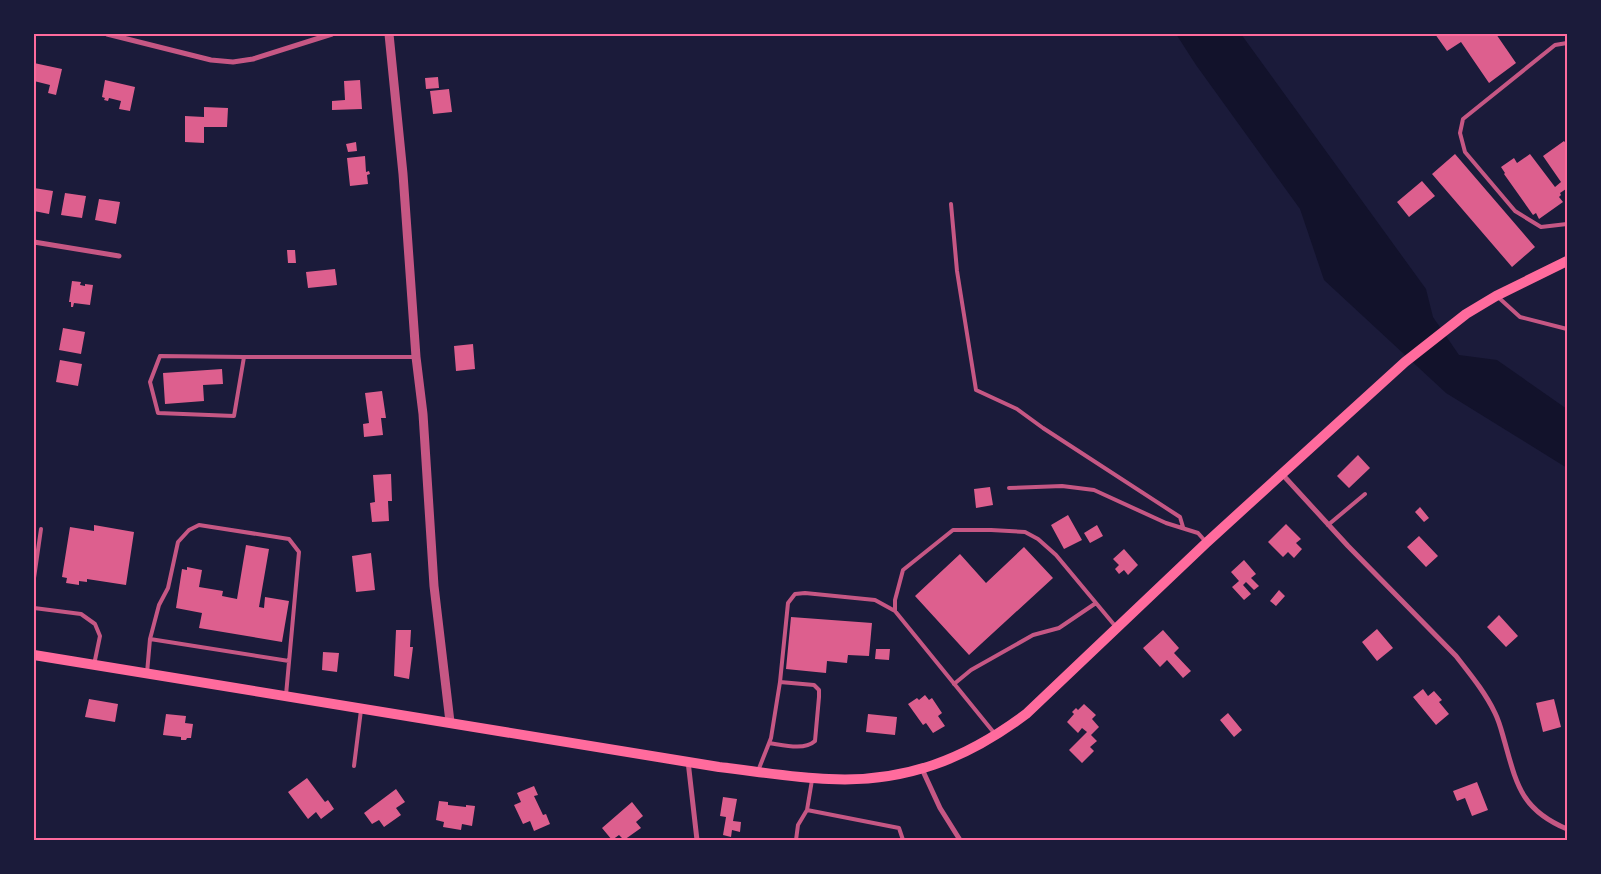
<svg xmlns="http://www.w3.org/2000/svg" width="1601" height="874" viewBox="0 0 1601 874" font-family="'Asap Condensed',sans-serif">
  <style>
    .water { fill: #12122b }
    .building { fill: #dd5f8e }
    .lines { fill: none; stroke-linecap: round; stroke-linejoin: round }
    .service { stroke: #c65784; stroke-width: 4 }
    .minor { stroke: #c65784; stroke-width: 5 }
    .tertiary { stroke: #c65784; stroke-width: 9 }
    .secondary { stroke: #ff6b9d; stroke-width: 10 }
    .neatline { fill: none; stroke: #ff6b9d; stroke-width: 2 }
  </style>
  <rect width="100%" height="100%" fill="#1b1b3a"/>
  <path class="water" d="M 1176,34 L 1241,34 L 1426,289 L 1433,317 L 1459,355 L 1497,360 L 1567,409 L 1567,468 L 1446,393 L 1324,280 L 1300,209 L 1196,65 Z"/>
  <path class="building" d="M 1435,34 L 1496,34 L 1516,63 L 1489,83 L 1461,42 L 1447,51 Z
    M 34,63 L 62,69 L 56,95 L 48,93 L 50,85 L 34,81 Z
    M 438,77 L 439,88 L 426,89 L 425,78 Z
    M 105,80 L 135,87 L 130,111 L 119,109 L 121,101 L 109,98 L 108,101 L 104,100 L 105,98 L 102,97 Z
    M 360,80 L 362,109 L 332,110 L 332,101 L 345,100 L 344,81 Z
    M 449,89 L 452,112 L 433,114 L 430,91 Z
    M 204,107 L 228,108 L 227,127 L 204,127 L 204,143 L 185,142 L 185,116 L 204,117 Z
    M 1564,141 L 1567,145 L 1567,190 L 1566,189 L 1560,193 L 1561,195 L 1559,197 L 1563,202 L 1539,219 L 1536,213 L 1533,215 L 1504,174 L 1505,173 L 1501,167 L 1514,158 L 1517,163 L 1530,154 L 1555,187 L 1561,182 L 1543,156 Z
    M 356,142 L 357,151 L 348,152 L 346,144 Z
    M 1455,154 L 1535,247 L 1512,267 L 1432,174 Z
    M 365,156 L 366,172 L 369,171 L 370,174 L 367,175 L 368,184 L 350,186 L 347,158 Z
    M 1422,181 L 1435,196 L 1409,217 L 1397,202 Z
    M 34,188 L 53,191 L 49,214 L 34,211 Z
    M 65,193 L 86,196 L 82,218 L 61,215 Z
    M 99,199 L 120,202 L 116,224 L 95,220 Z
    M 287,250 L 295,250 L 296,263 L 288,263 Z
    M 335,269 L 337,285 L 308,288 L 306,272 Z
    M 72,281 L 81,282 L 80,285 L 85,286 L 85,284 L 93,285 L 90,305 L 74,303 L 73,307 L 71,307 L 71,302 L 69,302 Z
    M 63,328 L 85,332 L 81,354 L 59,350 Z
    M 473,344 L 475,369 L 456,371 L 454,346 Z
    M 60,360 L 82,364 L 78,386 L 56,382 Z
    M 222,369 L 223,384 L 203,385 L 204,401 L 165,404 L 163,373 Z
    M 382,391 L 386,418 L 381,418 L 383,435 L 364,437 L 363,424 L 369,423 L 365,393 Z
    M 1358,455 L 1370,468 L 1349,488 L 1337,476 Z
    M 391,474 L 392,501 L 388,501 L 389,521 L 372,522 L 370,503 L 375,502 L 373,475 Z
    M 990,487 L 993,505 L 976,508 L 974,489 Z
    M 1420,507 L 1429,518 L 1424,522 L 1415,512 Z
    M 1068,515 L 1082,540 L 1064,549 L 1051,525 Z
    M 1286,524 L 1301,539 L 1296,543 L 1302,549 L 1294,558 L 1288,552 L 1283,557 L 1268,542 Z
    M 94,525 L 134,532 L 126,585 L 87,579 L 87,582 L 79,581 L 79,585 L 66,583 L 67,578 L 62,577 L 70,527 L 94,531 Z
    M 1097,525 L 1103,536 L 1090,543 L 1084,533 Z
    M 1419,536 L 1438,556 L 1426,567 L 1407,547 Z
    M 246,545 L 269,549 L 259,607 L 264,608 L 265,597 L 289,601 L 282,642 L 199,628 L 202,613 L 176,608 L 182,569 L 187,570 L 187,567 L 202,570 L 199,587 L 223,591 L 222,596 L 237,599 Z
    M 1024,547 L 1053,578 L 969,655 L 915,596 L 960,554 L 986,583 Z
    M 1124,549 L 1138,565 L 1128,575 L 1124,570 L 1119,574 L 1115,569 L 1119,565 L 1113,559 Z
    M 371,553 L 375,590 L 356,592 L 352,556 Z
    M 1244,560 L 1256,574 L 1251,578 L 1259,586 L 1254,590 L 1246,582 L 1243,585 L 1251,594 L 1244,600 L 1232,587 L 1239,581 L 1231,572 Z
    M 1279,590 L 1285,596 L 1276,606 L 1270,601 Z
    M 1499,615 L 1518,636 L 1506,647 L 1487,627 Z
    M 791,617 L 872,623 L 869,656 L 848,655 L 847,663 L 827,661 L 826,673 L 786,669 Z
    M 1377,629 L 1393,648 L 1377,661 L 1362,642 Z
    M 396,630 L 411,630 L 410,647 L 413,647 L 409,679 L 394,676 Z
    M 1163,630 L 1179,648 L 1174,653 L 1191,671 L 1183,678 L 1167,660 L 1160,667 L 1143,648 Z
    M 876,649 L 890,649 L 889,660 L 875,659 Z
    M 323,652 L 339,653 L 337,672 L 322,670 Z
    M 1423,689 L 1428,696 L 1434,691 L 1442,700 L 1439,702 L 1449,714 L 1436,725 L 1413,697 Z
    M 925,695 L 929,700 L 932,698 L 942,713 L 938,716 L 945,726 L 933,733 L 926,723 L 923,725 L 908,704 L 917,698 L 919,700 Z
    M 89,699 L 118,704 L 115,722 L 85,717 Z
    M 1554,699 L 1561,727 L 1543,732 L 1536,703 Z
    M 1084,704 L 1096,715 L 1092,719 L 1099,727 L 1091,735 L 1097,741 L 1090,747 L 1094,751 L 1082,763 L 1069,750 L 1087,732 L 1082,728 L 1078,733 L 1067,722 L 1074,714 L 1072,712 L 1076,708 L 1078,710 Z
    M 1228,713 L 1242,730 L 1234,737 L 1220,720 Z
    M 166,714 L 186,716 L 185,723 L 193,724 L 191,738 L 187,738 L 186,740 L 181,740 L 181,737 L 163,735 Z
    M 868,714 L 897,717 L 895,735 L 866,732 Z
    M 307,778 L 325,802 L 328,800 L 334,809 L 321,819 L 316,812 L 308,819 L 288,792 Z
    M 1477,782 L 1488,810 L 1472,816 L 1465,798 L 1457,801 L 1453,791 Z
    M 534,786 L 538,795 L 534,796 L 543,815 L 546,814 L 550,824 L 534,831 L 530,821 L 523,824 L 514,805 L 521,802 L 517,793 Z
    M 396,789 L 405,802 L 396,808 L 401,815 L 384,827 L 379,820 L 372,824 L 364,813 Z
    M 723,797 L 737,799 L 733,821 L 741,822 L 740,832 L 732,830 L 731,837 L 723,835 L 726,817 L 720,816 Z
    M 439,801 L 448,802 L 448,805 L 466,807 L 466,805 L 475,806 L 472,826 L 462,824 L 461,830 L 443,827 L 444,822 L 436,820 Z
    M 632,802 L 643,816 L 636,822 L 641,828 L 624,840 L 619,835 L 612,840 L 602,828 Z"/>
  <g class="lines">
    <path class="service" d="M 1567,43 L 1555,45 L 1463,119 L 1460,133 L 1465,152 L 1515,211 L 1541,227 L 1567,224
      M 951,204 L 957,271 L 976,390 L 1017,409 L 1043,428 L 1180,517 L 1183,527
      M 1498,297 L 1520,317 L 1567,329
      M 244,357 L 234,416 L 158,413 L 150,382 L 160,356 L 244,357 L 416,357
      M 1009,488 L 1062,486 L 1094,490 L 1166,523 L 1198,533 L 1206,542
      M 1328,525 L 1365,494
      M 34,578 L 41,529
      M 34,608 L 81,614 L 95,624 L 100,636 L 94,665
      M 895,611 L 895,600 L 903,570 L 953,530 L 991,530 L 1025,532 L 1038,539 L 1056,555 L 1116,627
      M 150,639 L 289,661
      M 147,673 L 150,639 L 159,605 L 168,588 L 178,542 L 189,530 L 199,525 L 289,539 L 299,552 L 286,695
      M 780,682 L 788,603 L 795,594 L 805,593 L 875,600 L 895,611 L 995,734
      M 954,684 L 971,670 L 1033,635 L 1059,628 L 1096,603
      M 354,766 L 361,710
      M 758,771 L 771,738 L 780,682 L 814,685 L 819,690 L 819,697 L 815,741 C 804,751 783,745 769,743
      M 812,780 L 807,810 L 899,828 L 903,840
      M 796,840 L 798,825 L 807,810"/>
    <path class="minor" d="M 107,34 L 211,60 L 233,62 L 253,59 L 332,34
      M 34,242 L 119,256
      M 1282,474 L 1348,546 L 1456,656 C 1470,674 1485,692 1495,713 C 1500,723 1502,733 1505,743 C 1517,786 1522,810 1567,829
      M 688,761 L 697,840
      M 922,769 L 940,808 L 960,840"/>
    <path class="tertiary" d="M 389,34 L 403,174 L 416,357 L 423,414 L 434,586 L 450,722"/>
    <path class="secondary" d="M 34,655 L 719,767 C 755,771 792,778 829,779 C 905,783 966,759 1026,714 L 1206,543 L 1405,362 L 1466,314 L 1496,296 L 1567,261"/>
  </g>
  <rect width="1601" height="874" fill="none" stroke="#1b1b3a" stroke-width="70"/>
  <rect x="35" y="35" width="1531" height="804" class="neatline"/>
</svg>
